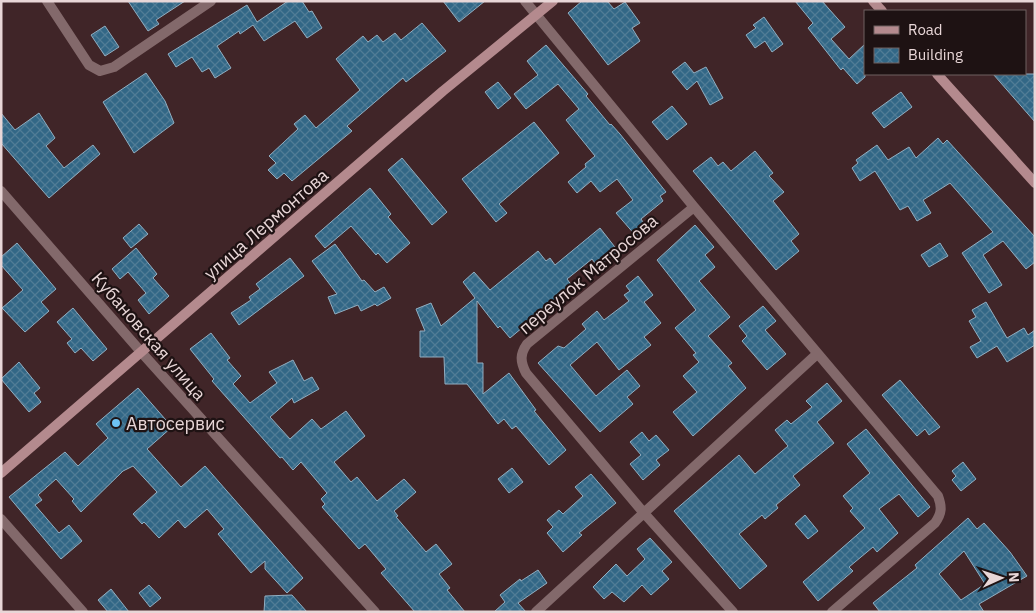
<svg xmlns="http://www.w3.org/2000/svg" width="1036" height="613" viewBox="0 0 1036 613" font-family="'IBM Plex Sans',sans-serif">
  <style>
    .building { fill: url(#building-cross-hatch); stroke: #91aec1; fill-rule: evenodd }
    .lines { fill: none; stroke-linecap: round; stroke-linejoin: round }
    .minor { stroke: #83696b; stroke-width: 10 }
    .tertiary { stroke: #83696b; stroke-width: 10 }
    .secondary { stroke: #b48a8e; stroke-width: 10 }
    .poi-dot { fill: #6ec2f3; stroke: #1e1213; stroke-width: 2 }
    .labels { text-anchor: middle; dominant-baseline: central; stroke-width: 4.5; stroke-linejoin: round; paint-order: stroke }
    .street-label { font-size: 18px; fill: #e8d6d7; stroke: #1e1213 }
    .poi-label { font-size: 18px; fill: #e8d6d7; stroke: #1e1213; text-anchor: start }
  </style>
  <defs>
    <pattern id="building-cross-hatch" width="8" height="8" patternUnits="userSpaceOnUse" patternTransform="scale(1.25)"><rect width="8" height="8" fill="#326786"/><path d="M0 0l8 8M0 8l8-8" fill="none" stroke="#507c96"/></pattern>
  </defs>
  <rect width="100%" height="100%" fill="#402528"/>
  <path class="building" d="M 128,1 L 185,1 L 156,20 L 159,24 L 148,31 Z
    M 288,1 L 302,1 L 309,12 L 312,11 L 322,28 L 307,38 L 295,21 L 264,41 L 253,25 L 240,34 L 239,31 L 217,46 L 231,68 L 215,78 L 209,68 L 202,72 L 192,57 L 176,67 L 168,54 L 247,5 L 257,22 Z
    M 443,1 L 485,1 L 459,22 Z
    M 582,1 L 607,1 L 614,9 L 625,2 L 640,23 L 632,28 L 640,41 L 608,65 L 568,13 Z
    M 795,1 L 822,1 L 829,9 L 845,27 L 831,39 L 849,59 L 865,44 L 865,77 L 857,84 L 843,68 L 841,70 L 808,28 L 813,23 Z
    M 764,17 L 783,44 L 772,52 L 765,41 L 755,48 L 746,35 L 756,28 L 753,25 Z
    M 422,23 L 446,51 L 406,82 L 403,78 L 347,126 L 352,131 L 292,181 L 284,173 L 277,179 L 268,170 L 276,163 L 269,156 L 298,129 L 294,124 L 305,115 L 316,128 L 360,90 L 336,59 L 363,36 L 368,42 L 377,35 L 383,42 L 395,33 L 401,40 Z
    M 105,26 L 119,47 L 105,56 L 91,35 Z
    M 546,45 L 588,94 L 586,96 L 610,125 L 611,124 L 620,134 L 666,192 L 660,196 L 663,201 L 641,219 L 647,228 L 636,236 L 616,213 L 633,200 L 617,179 L 600,192 L 591,181 L 577,193 L 568,182 L 586,167 L 585,164 L 595,156 L 566,120 L 579,109 L 558,84 L 526,109 L 514,94 L 538,75 L 527,61 Z
    M 685,62 L 694,73 L 706,67 L 723,98 L 710,105 L 697,81 L 687,90 L 672,72 Z
    M 146,73 L 165,101 L 174,123 L 134,153 L 103,102 Z
    M 993,74 L 1035,74 L 1035,122 Z
    M 498,82 L 511,98 L 498,109 L 485,92 Z
    M 901,92 L 912,107 L 884,128 L 872,113 Z
    M 672,106 L 687,124 L 667,140 L 652,122 Z
    M 1,113 L 15,130 L 39,113 L 55,138 L 46,146 L 64,168 L 93,145 L 100,154 L 49,198 L 1,143 Z
    M 534,122 L 559,153 L 499,204 L 507,213 L 496,222 L 462,179 Z
    M 938,138 L 943,144 L 947,140 L 1035,237 L 1035,262 L 1026,269 L 1003,241 L 983,255 L 1002,285 L 989,293 L 962,253 L 993,232 L 950,183 L 923,200 L 931,213 L 917,221 L 908,206 L 900,210 L 875,171 L 860,181 L 852,168 L 858,163 L 856,160 L 877,145 L 888,160 L 909,147 L 916,158 Z
    M 755,151 L 773,173 L 769,176 L 784,192 L 773,201 L 799,234 L 791,241 L 799,251 L 776,270 L 693,171 L 711,157 L 718,166 L 723,162 L 731,171 Z
    M 402,158 L 447,212 L 432,225 L 388,170 Z
    M 370,188 L 391,214 L 388,217 L 410,243 L 387,263 L 378,253 L 376,255 L 351,226 L 325,248 L 315,236 Z
    M 139,224 L 148,234 L 131,248 L 123,238 Z
    M 695,225 L 714,247 L 705,255 L 715,267 L 699,281 L 730,317 L 708,336 L 732,363 L 728,366 L 746,388 L 693,436 L 673,412 L 697,392 L 683,376 L 699,362 L 693,355 L 696,353 L 675,328 L 696,310 L 657,260 Z
    M 600,228 L 618,251 L 598,267 L 592,259 L 567,279 L 572,286 L 510,338 L 500,326 L 498,328 L 477,301 L 477,363 L 483,363 L 483,394 L 509,373 L 536,410 L 534,411 L 566,450 L 549,465 L 516,426 L 512,429 L 504,419 L 498,424 L 467,384 L 445,384 L 444,357 L 420,357 L 420,331 L 425,331 L 416,309 L 431,303 L 441,326 L 475,298 L 463,282 L 474,272 L 490,290 L 538,251 L 546,261 L 550,258 L 555,265 Z
    M 17,243 L 56,289 L 41,302 L 49,311 L 25,332 L 2,308 L 23,290 L 1,265 L 1,257 Z
    M 940,243 L 948,256 L 929,267 L 921,255 Z
    M 335,244 L 362,281 L 364,280 L 375,292 L 384,287 L 391,298 L 377,306 L 375,304 L 361,311 L 358,305 L 335,314 L 328,297 L 337,294 L 312,261 Z
    M 136,248 L 157,274 L 153,278 L 169,296 L 149,314 L 138,300 L 146,293 L 128,272 L 120,279 L 112,269 Z
    M 290,258 L 304,276 L 239,325 L 231,313 L 251,300 L 249,297 L 260,289 L 256,284 Z
    M 638,276 L 653,295 L 644,302 L 661,323 L 644,337 L 651,345 L 619,370 L 597,342 L 570,365 L 596,396 L 627,370 L 640,386 L 627,397 L 633,404 L 600,432 L 538,363 L 558,346 L 564,348 L 586,329 L 582,324 L 597,311 L 604,320 L 629,301 L 624,295 L 630,291 L 626,286 Z
    M 986,302 L 1007,338 L 1024,328 L 1028,335 L 1035,330 L 1035,345 L 1007,362 L 997,346 L 977,358 L 970,347 L 981,341 L 969,321 L 976,317 L 972,310 Z
    M 763,306 L 776,321 L 765,330 L 786,354 L 767,370 L 742,341 L 747,336 L 739,326 Z
    M 73,308 L 107,349 L 93,361 L 81,348 L 75,353 L 67,343 L 72,339 L 57,322 Z
    M 211,333 L 230,358 L 227,360 L 241,376 L 233,384 L 250,403 L 277,383 L 269,372 L 293,360 L 304,381 L 312,377 L 319,389 L 294,403 L 292,398 L 270,417 L 290,439 L 312,419 L 321,429 L 346,411 L 365,436 L 334,462 L 351,482 L 357,477 L 377,501 L 404,479 L 416,492 L 394,511 L 398,516 L 396,517 L 426,552 L 436,544 L 452,564 L 439,574 L 450,588 L 447,590 L 465,612 L 415,612 L 381,573 L 386,569 L 365,544 L 359,549 L 322,507 L 325,504 L 321,499 L 327,493 L 301,462 L 293,470 L 282,457 L 280,458 L 212,381 L 214,379 L 190,349 Z
    M 19,362 L 40,388 L 34,393 L 41,402 L 29,412 L 1,379 Z
    M 900,380 L 940,427 L 929,435 L 925,429 L 917,436 L 882,395 Z
    M 827,383 L 842,401 L 817,422 L 834,443 L 793,476 L 800,485 L 776,505 L 778,508 L 765,519 L 762,515 L 739,534 L 767,566 L 740,589 L 674,511 L 739,455 L 755,474 L 788,446 L 775,430 L 787,420 L 791,424 L 812,407 L 806,401 Z
    M 138,388 L 172,427 L 147,449 L 181,487 L 205,466 L 303,578 L 287,593 L 265,569 L 265,561 L 251,573 L 218,534 L 224,529 L 207,509 L 185,528 L 178,520 L 159,538 L 144,522 L 142,524 L 133,514 L 157,492 L 133,466 L 123,471 L 81,512 L 72,501 L 74,499 L 56,479 L 38,495 L 42,500 L 35,505 L 59,533 L 69,525 L 82,541 L 61,559 L 9,497 L 65,452 L 78,466 L 108,438 L 96,424 Z
    M 866,429 L 930,507 L 918,517 L 899,494 L 879,509 L 898,533 L 877,552 L 873,547 L 849,567 L 853,571 L 818,601 L 803,582 L 865,528 L 850,511 L 853,508 L 843,496 L 870,473 L 847,444 Z
    M 642,432 L 649,441 L 656,435 L 669,450 L 656,460 L 660,465 L 643,480 L 630,464 L 641,455 L 630,442 Z
    M 963,462 L 976,479 L 961,491 L 952,480 L 956,476 L 952,471 Z
    M 512,468 L 523,482 L 509,493 L 498,479 Z
    M 591,474 L 616,503 L 579,533 L 582,535 L 563,552 L 547,533 L 553,527 L 547,520 L 559,510 L 563,514 L 583,496 L 575,487 Z
    M 805,515 L 818,531 L 808,539 L 795,524 Z
    M 968,518 L 977,529 L 984,523 L 1010,552 L 1027,576 L 979,604 L 984,612 L 880,612 L 873,603 L 917,568 L 915,565 ZM 964,551 L 985,584 L 961,600 L 939,574 Z
    M 650,538 L 672,562 L 662,571 L 669,579 L 651,595 L 642,585 L 624,602 L 612,592 L 604,599 L 593,587 L 616,564 L 627,576 L 645,559 L 637,549 Z
    M 538,570 L 547,583 L 518,603 L 526,612 L 494,612 L 505,602 L 500,595 L 520,579 L 521,581 Z
    M 149,585 L 161,598 L 150,607 L 139,593 Z
    M 111,589 L 129,612 L 108,612 L 98,600 Z
    M 292,595 L 307,612 L 264,612 L 265,596 Z"/>
  <g class="lines">
    <path class="minor" d="M 47,1 L 89,65 L 100,71 L 114,67 L 211,1
      M 525,1 L 694,207 L 938,496 C 942,507 942,513 935,523 L 832,612
      M 694,207 L 527,344 C 520,354 520,361 526,373 L 643,512 L 733,612
      M 1,519 L 83,612
      M 536,612 L 817,354"/>
    <path class="tertiary" d="M 1,191 L 142,353 L 375,612"/>
    <path class="secondary" d="M 873,1 L 882,11
      M 937,74 L 1035,183
      M 1,473 L 443,91 L 553,1"/>
  </g>
  <circle class="poi-dot" cx="116" cy="423" r="5"/>
  <g class="labels">
    <g class="street-label">
      <text transform="translate(266 224) rotate(-41)">улица Лермонтова</text>
      <text transform="translate(588 274) rotate(-40)">переулок Матросова</text>
      <text transform="translate(149 336) rotate(49)">Кубановская улица</text>
    </g>
    <g class="poi-label">
      <text x="126" y="423">Автосервис</text>
    </g>
  </g>
  <rect width="1036" height="613" fill="none" stroke="#e8d6d7" stroke-width="5"/>
  <rect x="864" y="10" width="162" height="65" fill="#1e1213" stroke="#6f6061"/>
  <rect x="874" y="26" width="25" height="8" fill="#b48a8e" stroke="#6f6061"/>
  <text x="908" y="35" font-size="15" fill="#e8d6d7">Road</text>
  <rect x="874" y="48" width="25" height="15" fill="url(#building-cross-hatch)" stroke="#6f6061"/>
  <text x="908" y="60" font-size="15" fill="#e8d6d7">Building</text>
  <g transform="translate(1001 578) rotate(87)" stroke="#1e1213" stroke-width="4" paint-order="stroke">
  <path d="M0-4L9 19L0 12L-9 19Z" fill="#e8d6d7"/>
  <text y="-8" font-size="14" font-weight="bold" text-anchor="middle" fill="#e8d6d7">N</text>
  </g>
</svg>
